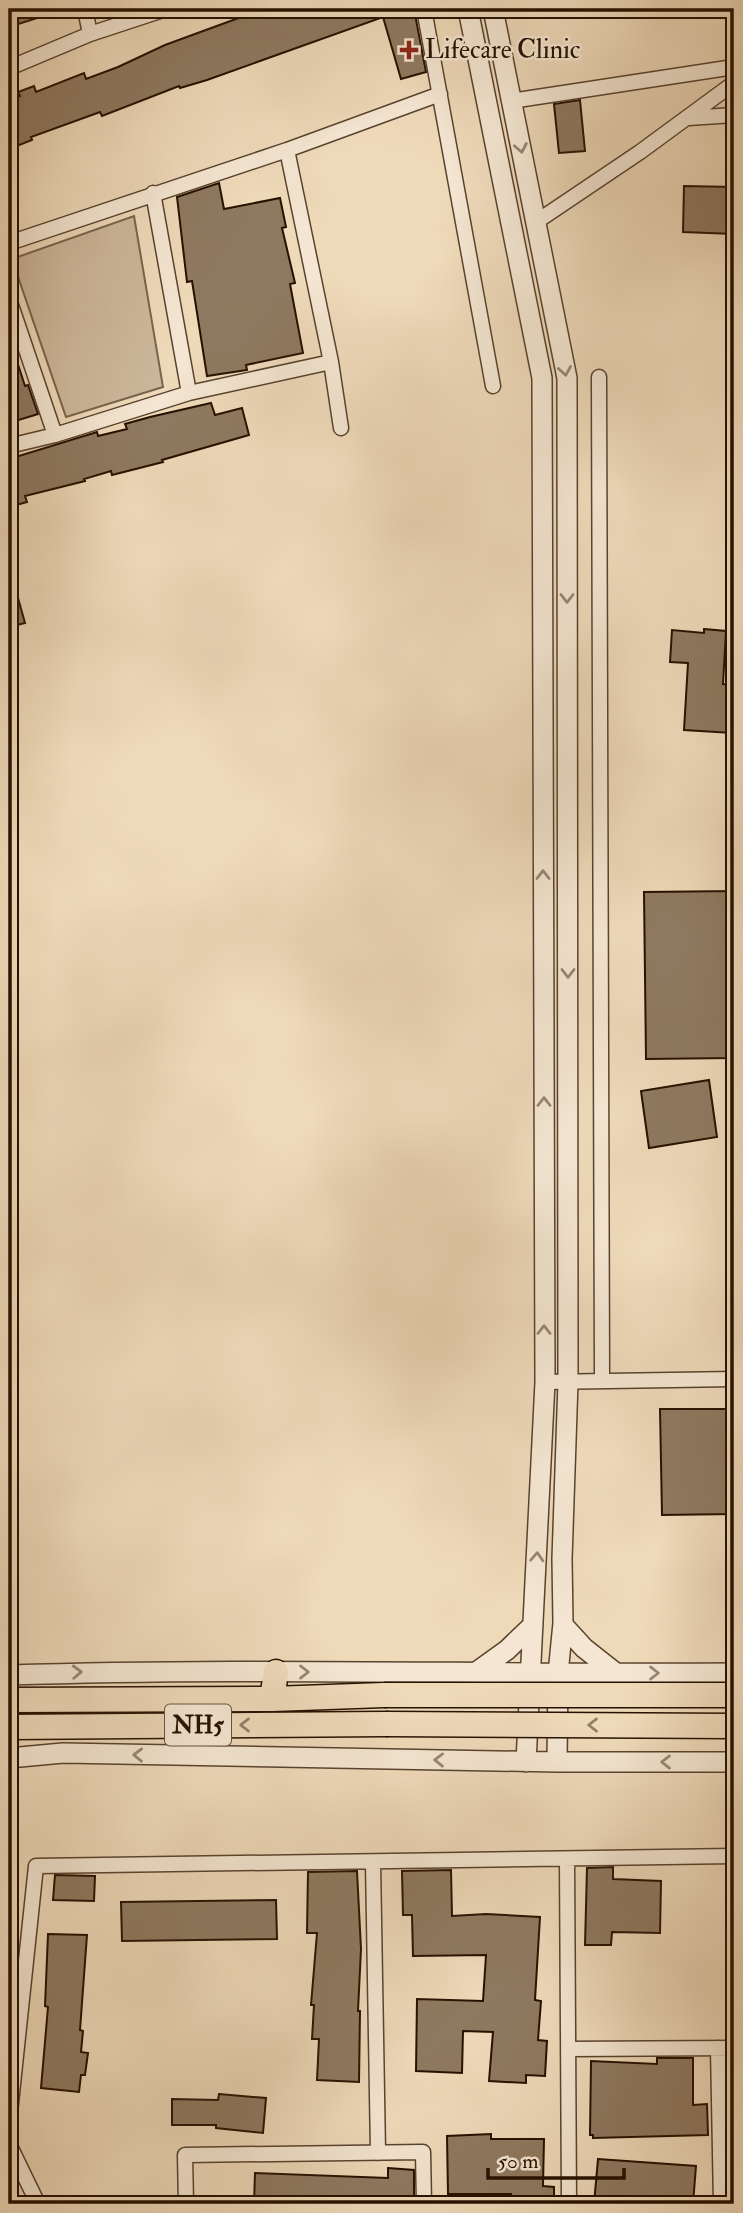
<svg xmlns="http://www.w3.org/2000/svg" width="743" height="2213" viewBox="0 0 743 2213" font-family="'IM FELL Double Pica',serif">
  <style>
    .green { fill: #ccb79a; stroke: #79644d; stroke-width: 2 }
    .building { fill: #8e7960; stroke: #261100; stroke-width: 2 }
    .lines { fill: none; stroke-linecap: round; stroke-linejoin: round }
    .minor-casing { stroke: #58432e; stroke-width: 17 }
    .tertiary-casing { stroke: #58432e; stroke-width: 22 }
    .trunk-casing { stroke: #261100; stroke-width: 27 }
    .minor { stroke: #f4e6d2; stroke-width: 14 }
    .tertiary { stroke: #f4e6d2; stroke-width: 19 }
    .trunk { stroke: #eed9b9; stroke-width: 24 }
    .trunk-bridge-casing { stroke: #261100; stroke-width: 27; stroke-linecap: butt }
    .trunk-bridge { stroke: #eed9b9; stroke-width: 24 }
    .oneway { stroke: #978674 }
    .oneway2 { stroke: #947f66 }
    .poi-dot { fill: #8f2418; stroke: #f4e6d2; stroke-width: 2.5 }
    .labels { text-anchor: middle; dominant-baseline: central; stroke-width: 5; stroke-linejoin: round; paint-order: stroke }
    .shield { fill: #f4e6d2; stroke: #64513f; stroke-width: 2 }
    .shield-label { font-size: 24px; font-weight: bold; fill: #261100 }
    .poi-label { font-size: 26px; fill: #261100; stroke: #f4e6d2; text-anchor: start }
  </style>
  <rect width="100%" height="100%" fill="#eed9b9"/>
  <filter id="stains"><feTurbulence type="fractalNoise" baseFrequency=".00286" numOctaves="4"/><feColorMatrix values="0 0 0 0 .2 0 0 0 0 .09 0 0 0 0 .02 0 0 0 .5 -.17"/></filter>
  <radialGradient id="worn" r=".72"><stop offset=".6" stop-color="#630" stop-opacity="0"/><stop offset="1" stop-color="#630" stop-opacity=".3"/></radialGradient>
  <path class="green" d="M 134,216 L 163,387 L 66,417 L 12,259 Z"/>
  <path class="building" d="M 9,9 L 59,9 L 60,11 L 9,27 Z
    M 263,9 L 414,9 L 426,72 L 401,79 L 383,17 L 207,80 L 180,88 L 179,86 L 102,116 L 100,112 L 31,137 L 32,140 L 9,149 L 9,101 L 20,96 L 18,92 L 34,86 L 36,92 L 84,73 L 86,79 L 118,67 L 165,45 Z
    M 580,100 L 585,151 L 559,153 L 554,104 Z
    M 219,183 L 224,209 L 280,198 L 286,227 L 282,228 L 295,283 L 290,284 L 303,353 L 246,365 L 247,370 L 207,376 L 192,281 L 187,282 L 177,197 Z
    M 684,186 L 734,187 L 734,234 L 683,232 Z
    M 9,346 L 12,346 L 25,386 L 28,385 L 38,414 L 9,423 Z
    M 211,403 L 215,415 L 242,408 L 249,435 L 162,460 L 163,462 L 112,475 L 111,471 L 84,479 L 85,481 L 25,496 L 27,502 L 9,507 L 9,459 L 97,432 L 98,436 L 127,429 L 125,424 L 150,417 Z
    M 9,580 L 13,580 L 25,623 L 9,627 Z
    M 704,629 L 726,631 L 723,684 L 734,685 L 732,733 L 684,730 L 688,663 L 670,662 L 672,630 L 704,633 Z
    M 734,891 L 734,1058 L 646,1059 L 644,892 Z
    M 709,1080 L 717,1137 L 649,1148 L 641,1091 Z
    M 660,1409 L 734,1409 L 734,1514 L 662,1515 Z
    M 613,1867 L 613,1879 L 661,1881 L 660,1933 L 612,1932 L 611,1945 L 585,1945 L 587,1868 Z
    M 451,1870 L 452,1916 L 486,1914 L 540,1917 L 535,2000 L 541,2001 L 538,2040 L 547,2041 L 545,2076 L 526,2075 L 526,2083 L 489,2081 L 493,2032 L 463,2031 L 462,2073 L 416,2071 L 417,1999 L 483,2001 L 486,1955 L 413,1956 L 412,1915 L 403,1915 L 402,1871 Z
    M 357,1871 L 361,1949 L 358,2011 L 360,2011 L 359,2082 L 317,2080 L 319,2039 L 312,2039 L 314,2005 L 311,2005 L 317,1933 L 307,1933 L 308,1872 Z
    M 55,1875 L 95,1876 L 94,1901 L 53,1900 Z
    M 276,1900 L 277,1939 L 122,1941 L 121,1902 Z
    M 48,1934 L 87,1935 L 80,2030 L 83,2031 L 81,2052 L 88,2053 L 85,2075 L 81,2075 L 79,2092 L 41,2088 L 48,2007 L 45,2006 Z
    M 657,2058 L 693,2058 L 693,2105 L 707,2104 L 708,2135 L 593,2138 L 593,2135 L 590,2135 L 591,2061 L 657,2064 Z
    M 219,2094 L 266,2098 L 263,2133 L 216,2128 L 216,2125 L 172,2125 L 172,2099 L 218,2100 Z
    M 491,2134 L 491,2139 L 544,2139 L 543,2186 L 554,2187 L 554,2204 L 511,2204 L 511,2194 L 448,2194 L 447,2136 Z
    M 598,2159 L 696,2166 L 693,2204 L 594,2204 Z
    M 388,2168 L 414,2170 L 414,2204 L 254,2204 L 255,2173 L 388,2178 Z"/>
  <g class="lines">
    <g class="minor-casing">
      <path id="minor" d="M 85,9 L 90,34
        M 424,9 L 493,386
        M 9,68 L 90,34 L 166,9
        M 511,101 L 734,67
        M 688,118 L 734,115
        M 287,150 L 331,362 L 341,428
        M 153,193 L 189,393
        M 536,222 L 640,152 L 734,83
        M 9,243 L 287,150 L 440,94
        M 9,299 L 55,435
        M 599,377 L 602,1381
        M 9,446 L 55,435 L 189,393 L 331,362
        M 545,1382 L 734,1379
        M 567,1859 L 569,2204
        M 373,1862 L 378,2153
        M 718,2048 L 721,2204
        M 568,2049 L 734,2048
        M 9,2122 L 36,1866 L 734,1856
        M 9,2144 L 38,2204
        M 186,2204 L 185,2155 L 423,2152 L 424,2204"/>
    </g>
    <g class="tertiary-casing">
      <path id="tertiary" d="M 468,9 L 542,378 L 545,1382 L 526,1762
        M 493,9 L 567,378 L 568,1382 L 562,1559 L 563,1623 L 558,1674 L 557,1762
        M 563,1625 L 584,1648 L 617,1674
        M 475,1673 L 507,1650 L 533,1625
        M 9,1675 C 250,1667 492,1675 734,1673
        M 9,1758 L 63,1753 L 557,1762 L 734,1762"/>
    </g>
    <g class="trunk-casing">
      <path id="trunk" d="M 272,1699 L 276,1672
        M 9,1700 L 272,1699 L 384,1695
        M 9,1727 L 386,1724"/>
    </g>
    <use href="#minor" class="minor"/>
    <use href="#tertiary" class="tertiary"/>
    <use href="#trunk" class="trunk"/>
    <g class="trunk-bridge-casing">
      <path id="trunk-bridge" d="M 384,1695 L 734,1695
        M 386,1724 L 734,1726"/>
    </g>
    <use href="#trunk-bridge" class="trunk-bridge"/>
  </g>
  <defs><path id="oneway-chevron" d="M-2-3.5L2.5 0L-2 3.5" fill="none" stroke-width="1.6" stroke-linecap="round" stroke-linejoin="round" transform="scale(1.75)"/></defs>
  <g class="oneway">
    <use href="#oneway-chevron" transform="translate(521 148) rotate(79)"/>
    <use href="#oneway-chevron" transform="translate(565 371) rotate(81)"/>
    <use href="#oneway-chevron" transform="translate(567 598) rotate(90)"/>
    <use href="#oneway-chevron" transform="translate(543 875) rotate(-90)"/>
    <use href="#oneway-chevron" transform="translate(568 973) rotate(90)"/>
    <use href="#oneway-chevron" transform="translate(544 1102) rotate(-90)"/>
    <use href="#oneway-chevron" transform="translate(544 1330) rotate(-90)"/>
    <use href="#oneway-chevron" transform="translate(537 1557) rotate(-87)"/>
    <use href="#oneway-chevron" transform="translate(77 1672) rotate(-2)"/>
    <use href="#oneway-chevron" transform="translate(304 1672)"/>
    <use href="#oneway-chevron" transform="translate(654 1673)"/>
    <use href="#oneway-chevron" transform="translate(138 1755) rotate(-179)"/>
    <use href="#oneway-chevron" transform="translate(439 1760) rotate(-179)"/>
    <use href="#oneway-chevron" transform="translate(666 1762) rotate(180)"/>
  </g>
  <g class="oneway2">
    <use href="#oneway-chevron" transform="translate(245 1725) rotate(180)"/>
    <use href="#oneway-chevron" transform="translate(593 1725) rotate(-180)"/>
  </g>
  <path class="poi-dot" d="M405.5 39.5h7v7h7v7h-7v7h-7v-7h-7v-7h7z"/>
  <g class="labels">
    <rect class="shield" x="165" y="1704.5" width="66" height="41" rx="5"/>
    <g class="shield-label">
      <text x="198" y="1725">NH5</text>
    </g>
    <g class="poi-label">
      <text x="425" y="50">Lifecare Clinic</text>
    </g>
  </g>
  <rect width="743" height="2213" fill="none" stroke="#eed9b9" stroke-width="35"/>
  <rect x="10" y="10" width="722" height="2192" fill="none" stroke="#261100" stroke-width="3.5"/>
  <rect x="18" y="18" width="708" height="2178" fill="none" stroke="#261100" stroke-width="2"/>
  <path d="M488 2168v10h136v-10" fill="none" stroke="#261100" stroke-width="3.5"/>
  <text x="498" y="2168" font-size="21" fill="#261100" stroke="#f4e6d2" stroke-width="5" paint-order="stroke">50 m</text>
  <rect width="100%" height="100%" filter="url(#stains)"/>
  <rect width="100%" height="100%" fill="url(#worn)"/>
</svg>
